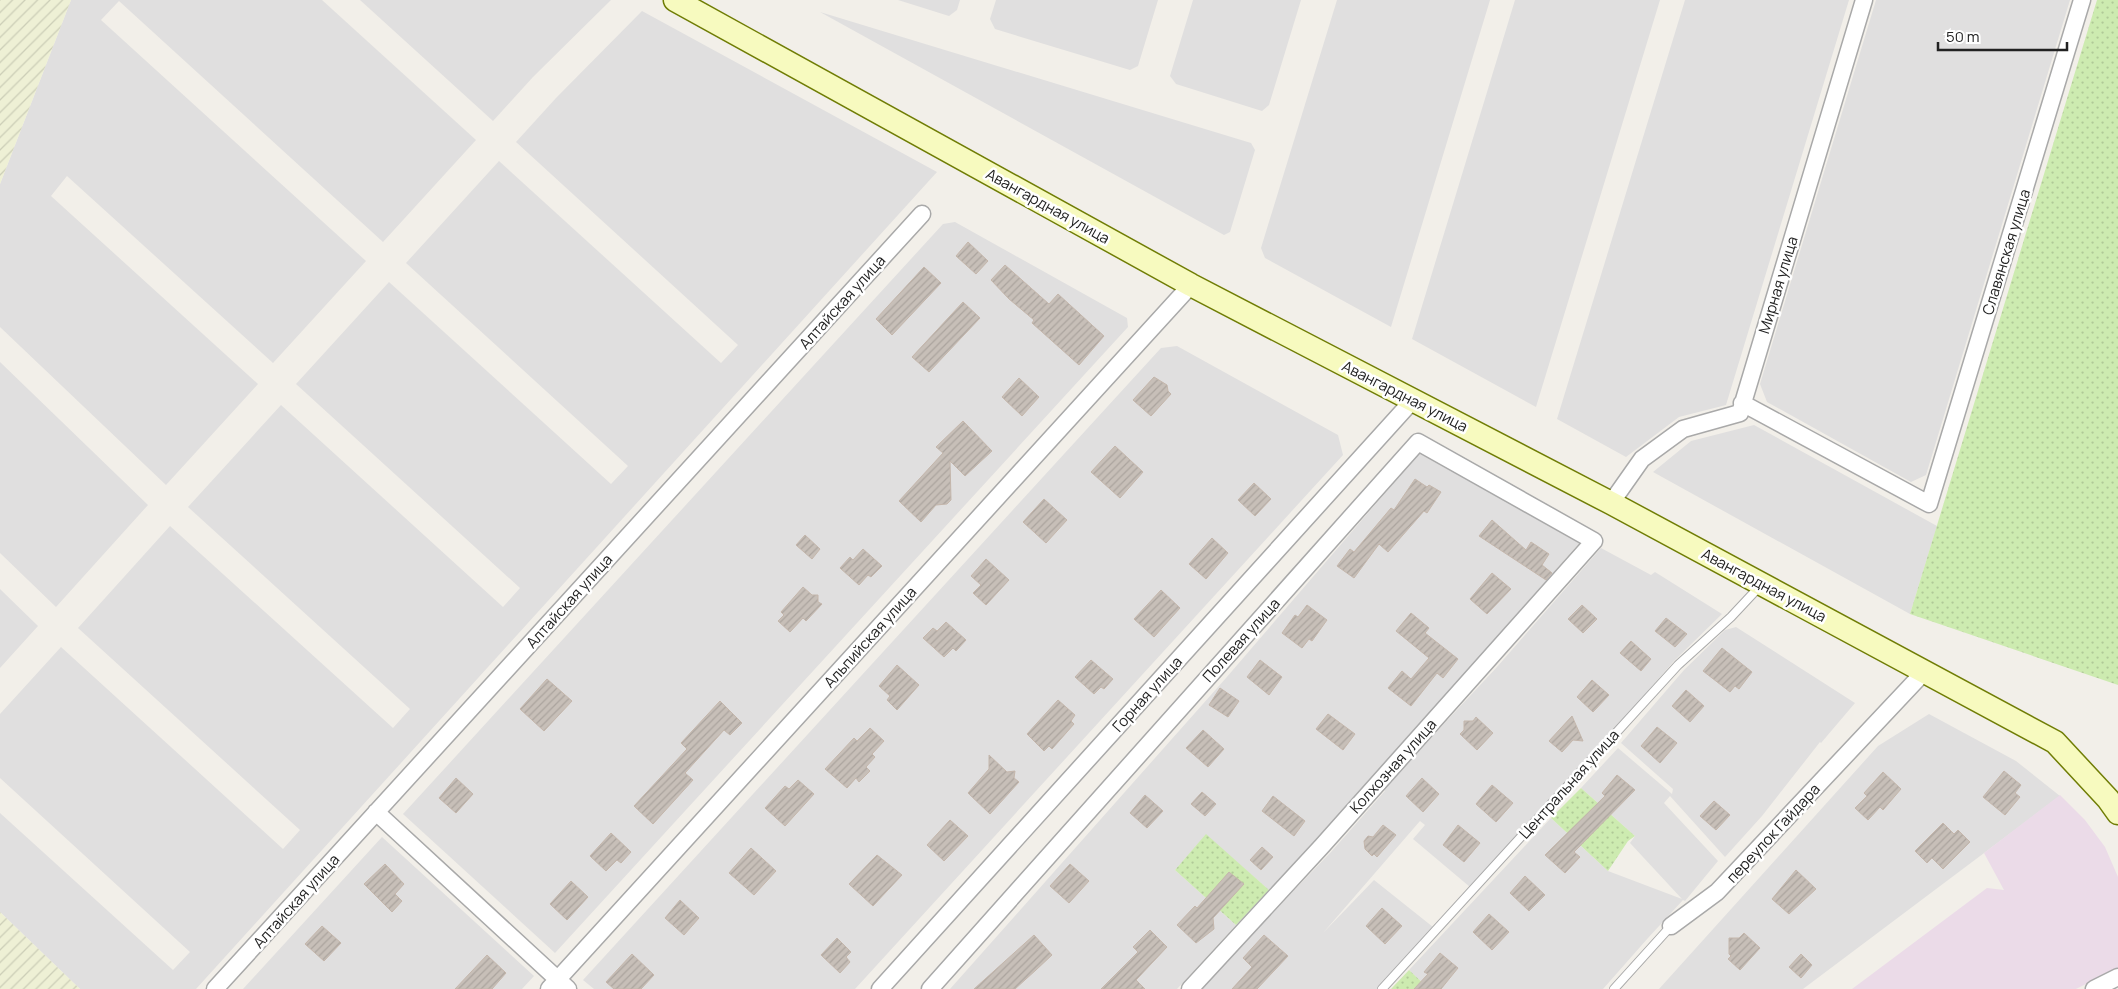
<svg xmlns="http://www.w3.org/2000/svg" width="2118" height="989" viewBox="0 0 2118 989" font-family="Manrope,sans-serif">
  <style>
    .residential { fill: #e0dfdf }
    .industrial { fill: #ebdbe8 }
    .farmland { fill: url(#farmland-furrows) }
    .grass { fill: url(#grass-dots) }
    .building { fill: url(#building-hatch); stroke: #c4b6ab }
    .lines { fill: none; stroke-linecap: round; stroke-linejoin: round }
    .service-casing { stroke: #a9a9a9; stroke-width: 10 }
    .minor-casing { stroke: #a9a9a9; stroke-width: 19 }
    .secondary-casing { stroke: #707d05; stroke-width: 25 }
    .service { stroke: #fff; stroke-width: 8 }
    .minor { stroke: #fff; stroke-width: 16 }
    .secondary { stroke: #f7fabf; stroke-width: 22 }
    .labels { text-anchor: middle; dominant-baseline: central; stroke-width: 5; stroke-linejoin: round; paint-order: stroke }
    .street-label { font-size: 15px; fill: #222; stroke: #fff }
  </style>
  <defs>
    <pattern id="farmland-furrows" width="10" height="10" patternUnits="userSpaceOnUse" patternTransform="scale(1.25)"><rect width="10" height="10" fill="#eef0d5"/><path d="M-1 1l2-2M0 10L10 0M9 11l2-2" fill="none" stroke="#ccceb7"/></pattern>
    <pattern id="grass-dots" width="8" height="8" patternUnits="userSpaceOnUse" patternTransform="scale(1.25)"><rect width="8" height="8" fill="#cdebb0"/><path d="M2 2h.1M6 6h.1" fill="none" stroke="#b0c997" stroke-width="1.8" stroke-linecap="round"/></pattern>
    <pattern id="building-hatch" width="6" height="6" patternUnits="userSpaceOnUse" patternTransform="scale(1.25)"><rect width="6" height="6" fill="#c7bfb8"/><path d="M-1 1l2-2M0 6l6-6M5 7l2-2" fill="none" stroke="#aba49e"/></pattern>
  </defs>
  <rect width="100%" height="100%" fill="#f2efe9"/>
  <path class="residential" d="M 71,0 L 322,0 L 476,140 L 383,242 L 119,1 L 101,20 L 366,261 L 273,363 L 67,176 L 51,196 L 258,384 L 166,485 L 0,327 L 0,184 Z
    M 360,0 L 611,0 L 533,77 L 493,121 Z
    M 898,0 L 960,0 L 957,10 L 949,16 Z
    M 996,0 L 1158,0 L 1138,66 L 1130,70 L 995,29 L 990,19 Z
    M 1193,0 L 1301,0 L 1269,105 L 1262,111 L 1176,84 L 1170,76 Z
    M 1337,0 L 1490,0 L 1391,327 L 1265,258 L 1261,248 Z
    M 1515,0 L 1660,0 L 1536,407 L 1412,339 Z
    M 1685,0 L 1849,0 L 1726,405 L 1679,417 L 1626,457 L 1557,419 Z
    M 1876,0 L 2070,0 L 1926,475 L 1911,482 L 1767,402 L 1760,384 Z
    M 642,11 L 937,172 L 196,989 L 80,989 L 0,912 L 0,813 L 173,970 L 190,952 L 0,778 L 0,714 L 61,647 L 283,849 L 300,830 L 78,628 L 170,526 L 393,728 L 410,709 L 188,507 L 281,405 L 503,607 L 520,588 L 296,384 L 389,282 L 611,484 L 628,466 L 406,263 L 499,161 L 721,363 L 738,345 L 516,142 L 556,98 Z
    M 820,12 L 1251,143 L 1255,150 L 1230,232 L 1224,235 Z
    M 955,222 L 1127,318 L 1128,327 L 555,953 L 403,814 L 943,224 Z
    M 1177,346 L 1338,435 L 1343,455 L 855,989 L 594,989 L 583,980 L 1161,348 Z
    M 0,362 L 148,505 L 56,607 L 0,553 Z
    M 1754,425 L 1937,526 L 1910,614 L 1653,472 L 1691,441 Z
    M 1423,449 L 1582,540 L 1366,785 L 1269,890 L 1206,835 L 1175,870 L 1236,925 L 1177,989 L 950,989 L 1226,678 Z
    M 1601,548 L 1651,575 L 1655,572 L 1722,614 L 1674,661 L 1606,739 L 1470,887 L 1413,839 L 1425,825 L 1420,821 L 1323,933 L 1374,880 L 1433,927 L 1377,989 L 1199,989 L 1331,852 L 1385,791 L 1383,789 L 1497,667 Z
    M 0,589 L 38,626 L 0,668 Z
    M 1736,627 L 1855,703 L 1821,743 L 1820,742 L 1762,816 L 1725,857 L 1670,796 L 1664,803 L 1718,861 L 1685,901 L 1683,900 L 1648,938 L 1603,989 L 1429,989 L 1409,970 L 1551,818 L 1608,871 L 1682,899 L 1630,843 L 1635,836 L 1581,788 L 1618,748 L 1672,794 L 1673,789 L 1621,743 L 1684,670 L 1725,630 Z
    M 1929,714 L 2016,761 L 2060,796 L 1803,989 L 1659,989 L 1878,746 Z
    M 382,837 L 534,976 L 522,989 L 243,989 Z"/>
  <path class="industrial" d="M 2060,795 L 2085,820 L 2105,847 L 2118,877 L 2118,968 L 2076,989 L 1852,989 L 1987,888 L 2004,890 L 1984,853 Z"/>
  <path class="farmland" d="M 0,0 L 71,0 L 0,184 Z
    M 0,912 L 80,989 L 0,989 Z"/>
  <path class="grass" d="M 2097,0 L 2118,0 L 2118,685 L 1910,614 Z
    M 1581,788 L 1635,836 L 1628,841 L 1608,871 L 1551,818 Z
    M 1206,834 L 1269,890 L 1236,925 L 1175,870 Z
    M 1409,970 L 1429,989 L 1391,989 Z"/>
  <path class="building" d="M 968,242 L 988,261 L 976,274 L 956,256 Z
    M 1005,265 L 1049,304 L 1058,294 L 1104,336 L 1079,365 L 1032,323 L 1034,320 L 1009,299 L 991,280 Z
    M 924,267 L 941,283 L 892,335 L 876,319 Z
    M 963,302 L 980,318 L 929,372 L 912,357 Z
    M 1154,377 L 1167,385 L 1168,391 L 1171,394 L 1151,416 L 1133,400 Z
    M 1019,378 L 1039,397 L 1022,416 L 1002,397 Z
    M 963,421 L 992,451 L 965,476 L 950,461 L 951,500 L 947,504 L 936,505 L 921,522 L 899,501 L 943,453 L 936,447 Z
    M 1115,446 L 1143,472 L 1120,498 L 1091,472 Z
    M 1415,479 L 1427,487 L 1429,485 L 1441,492 L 1427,513 L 1424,511 L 1388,552 L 1379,544 L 1354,578 L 1337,566 L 1350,549 L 1354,552 L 1391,508 L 1394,510 Z
    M 1254,483 L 1271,499 L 1255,516 L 1238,500 Z
    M 1044,499 L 1067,520 L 1046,543 L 1023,522 Z
    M 1492,520 L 1526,550 L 1531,542 L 1549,554 L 1542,565 L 1552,573 L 1546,580 L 1479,536 Z
    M 805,535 L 820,549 L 812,559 L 796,545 Z
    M 1212,538 L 1228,553 L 1206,579 L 1189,564 Z
    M 863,549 L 882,566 L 871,577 L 868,575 L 859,585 L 840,568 L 850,557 L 853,560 Z
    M 986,559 L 1009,580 L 986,605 L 973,593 L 981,585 L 971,576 Z
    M 1492,573 L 1511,589 L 1487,614 L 1470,599 Z
    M 803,587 L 812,595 L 818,595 L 818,602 L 822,604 L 806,621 L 803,618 L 790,632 L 778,621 L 784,615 L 781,612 Z
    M 1161,590 L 1180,608 L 1154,637 L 1134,619 Z
    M 1307,605 L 1327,620 L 1312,641 L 1309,639 L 1302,648 L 1282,633 L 1295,615 L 1298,617 Z
    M 1582,605 L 1597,619 L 1583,633 L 1568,619 Z
    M 1411,613 L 1429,628 L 1425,633 L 1458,659 L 1443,678 L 1437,673 L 1411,706 L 1388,688 L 1402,671 L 1411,679 L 1429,658 L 1396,631 Z
    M 1666,618 L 1687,634 L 1675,647 L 1655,631 Z
    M 946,622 L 966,640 L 956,651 L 953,648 L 944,657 L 923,638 L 933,628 L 937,631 Z
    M 1631,641 L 1651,659 L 1641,671 L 1620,653 Z
    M 1722,648 L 1752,672 L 1739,689 L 1735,686 L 1730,692 L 1703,671 Z
    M 1091,660 L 1113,679 L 1104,689 L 1101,687 L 1094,694 L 1075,677 Z
    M 1260,660 L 1282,677 L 1269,695 L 1247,677 Z
    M 897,665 L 919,685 L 897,710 L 887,700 L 890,696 L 879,686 Z
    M 547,679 L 572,701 L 544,731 L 520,709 Z
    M 1592,680 L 1609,695 L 1593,712 L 1577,697 Z
    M 1220,688 L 1239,701 L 1228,717 L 1209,705 Z
    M 1686,690 L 1704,706 L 1690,722 L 1672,706 Z
    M 1058,700 L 1075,715 L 1071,721 L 1074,724 L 1052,749 L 1049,746 L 1044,751 L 1027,734 Z
    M 720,701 L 742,723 L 730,735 L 724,730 L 685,773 L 693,780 L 653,824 L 634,806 L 687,749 L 681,743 Z
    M 1328,714 L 1355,734 L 1343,750 L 1316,729 Z
    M 1572,716 L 1583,741 L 1573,740 L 1562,752 L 1549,741 Z
    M 1476,717 L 1493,733 L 1477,750 L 1460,734 L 1464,730 L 1464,721 L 1473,721 Z
    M 1657,727 L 1677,743 L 1660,763 L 1641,746 Z
    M 870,728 L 884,741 L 872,754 L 875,757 L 866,767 L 870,771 L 859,782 L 856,778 L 847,788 L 825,769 L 854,738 L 857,741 Z
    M 1203,730 L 1224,749 L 1208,767 L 1186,748 Z
    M 989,755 L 1007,772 L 1015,771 L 1014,778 L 1019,782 L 990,814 L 968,793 L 989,769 Z
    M 2004,771 L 2021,785 L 2015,793 L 2020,797 L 2005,815 L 1983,797 Z
    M 1883,772 L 1901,789 L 1883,810 L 1880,807 L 1868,820 L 1855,808 L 1867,796 L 1864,793 Z
    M 1617,775 L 1635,790 L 1574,852 L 1580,857 L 1565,873 L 1545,855 L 1605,796 L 1602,793 Z
    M 456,778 L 473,794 L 456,813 L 439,798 Z
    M 1422,778 L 1439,794 L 1423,812 L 1406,796 Z
    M 798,780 L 814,794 L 785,826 L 765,808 L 785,786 L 789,789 Z
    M 1492,785 L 1513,803 L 1496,822 L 1476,804 Z
    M 1202,792 L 1216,804 L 1205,816 L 1191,804 Z
    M 1145,795 L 1163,811 L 1147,828 L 1130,813 Z
    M 1273,796 L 1305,821 L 1294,836 L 1262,811 Z
    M 1714,801 L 1730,815 L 1716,830 L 1700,816 Z
    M 950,820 L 968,836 L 944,861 L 927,845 Z
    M 1943,823 L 1954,834 L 1958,830 L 1970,842 L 1943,869 L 1932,858 L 1927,863 L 1915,851 Z
    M 1383,825 L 1396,835 L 1377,857 L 1374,854 L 1372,856 L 1365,849 L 1364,841 L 1368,836 L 1373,837 Z
    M 1458,825 L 1480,843 L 1464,862 L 1443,845 Z
    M 611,833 L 631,852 L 621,863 L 617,860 L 606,871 L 590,856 Z
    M 1262,847 L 1273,857 L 1261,870 L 1250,860 Z
    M 751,848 L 776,871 L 754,895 L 729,873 Z
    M 877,855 L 902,875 L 873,906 L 849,884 Z
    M 385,864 L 404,884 L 395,894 L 402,901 L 392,912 L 364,884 Z
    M 1070,864 L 1089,881 L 1069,903 L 1050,886 Z
    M 1796,870 L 1816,889 L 1789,914 L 1772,899 Z
    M 1229,872 L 1244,884 L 1213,918 L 1214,929 L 1196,943 L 1177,925 L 1195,906 L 1197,908 Z
    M 1525,876 L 1545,895 L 1529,911 L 1510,893 Z
    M 571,881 L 588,897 L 567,920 L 550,904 Z
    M 680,900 L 699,918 L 684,935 L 665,918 Z
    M 1382,908 L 1402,926 L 1385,944 L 1366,926 Z
    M 1489,914 L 1509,932 L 1492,950 L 1473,932 Z
    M 322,926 L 341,943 L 324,961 L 305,944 Z
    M 1150,930 L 1167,947 L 1136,980 L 1145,989 L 1101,989 L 1138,952 L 1133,947 Z
    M 1744,933 L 1760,948 L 1740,970 L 1728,959 L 1731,956 L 1729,954 L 1729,938 L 1739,938 Z
    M 1034,935 L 1052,955 L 1036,970 L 1015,989 L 974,989 Z
    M 1264,935 L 1288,956 L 1257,989 L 1232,989 L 1252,967 L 1243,958 Z
    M 837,938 L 851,952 L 846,957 L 850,962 L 840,973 L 821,955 Z
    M 1440,953 L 1458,968 L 1441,989 L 1414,989 L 1428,974 L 1424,972 Z
    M 632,954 L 654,975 L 641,989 L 614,989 L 606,982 Z
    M 1801,954 L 1812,965 L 1801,978 L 1789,967 Z
    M 487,955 L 506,973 L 492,989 L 455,989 Z"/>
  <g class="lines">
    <g class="service-casing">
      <path id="service" d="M 1382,989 L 1678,665 L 1731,617 L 1760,586
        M 1614,989 L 1671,926"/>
    </g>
    <g class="minor-casing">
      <path id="minor" d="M 1742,403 L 1929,504 L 2082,0
        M 1611,503 L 1642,459 L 1683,429 L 1740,413 L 1864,0
        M 376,812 L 568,989
        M 1671,926 L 1717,892 L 1925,671
        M 215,989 L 922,214
        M 549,989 L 1191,285
        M 880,989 L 1413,400
        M 930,989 L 1418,442 L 1594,541 L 1322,846 L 1190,989
        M 2094,989 L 2118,977"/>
    </g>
    <g class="secondary-casing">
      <path id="secondary" d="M 675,0 L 1191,285 L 1611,503 L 2055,742 L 2108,799 L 2118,813"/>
    </g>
    <use href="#service" class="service"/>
    <use href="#minor" class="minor"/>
    <use href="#secondary" class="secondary"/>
  </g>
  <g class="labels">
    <g class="street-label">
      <text transform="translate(1048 206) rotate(29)">Авангардная улица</text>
      <text transform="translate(2006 252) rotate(-73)">Славянская улица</text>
      <text transform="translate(1778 285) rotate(-73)">Мирная улица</text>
      <text transform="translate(842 302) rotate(-48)">Алтайская улица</text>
      <text transform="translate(1405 396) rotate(27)">Авангардная улица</text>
      <text transform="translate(1764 585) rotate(28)">Авангардная улица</text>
      <text transform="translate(569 601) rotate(-48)">Алтайская улица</text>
      <text transform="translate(870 637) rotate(-48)">Альпийская улица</text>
      <text transform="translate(1241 640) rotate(-48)">Полевая улица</text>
      <text transform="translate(1147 694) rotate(-48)">Горная улица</text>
      <text transform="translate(1393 766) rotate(-48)">Колхозная улица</text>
      <text transform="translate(1569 784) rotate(-48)">Центральная улица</text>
      <text transform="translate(1773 833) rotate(-47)">переулок Гайдара</text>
      <text transform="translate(296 901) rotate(-48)">Алтайская улица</text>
    </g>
  </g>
  <path d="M1938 42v8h129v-8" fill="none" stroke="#222222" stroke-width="2.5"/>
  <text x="1946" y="42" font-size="15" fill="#222222" stroke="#ffffff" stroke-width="4" paint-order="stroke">50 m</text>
</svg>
